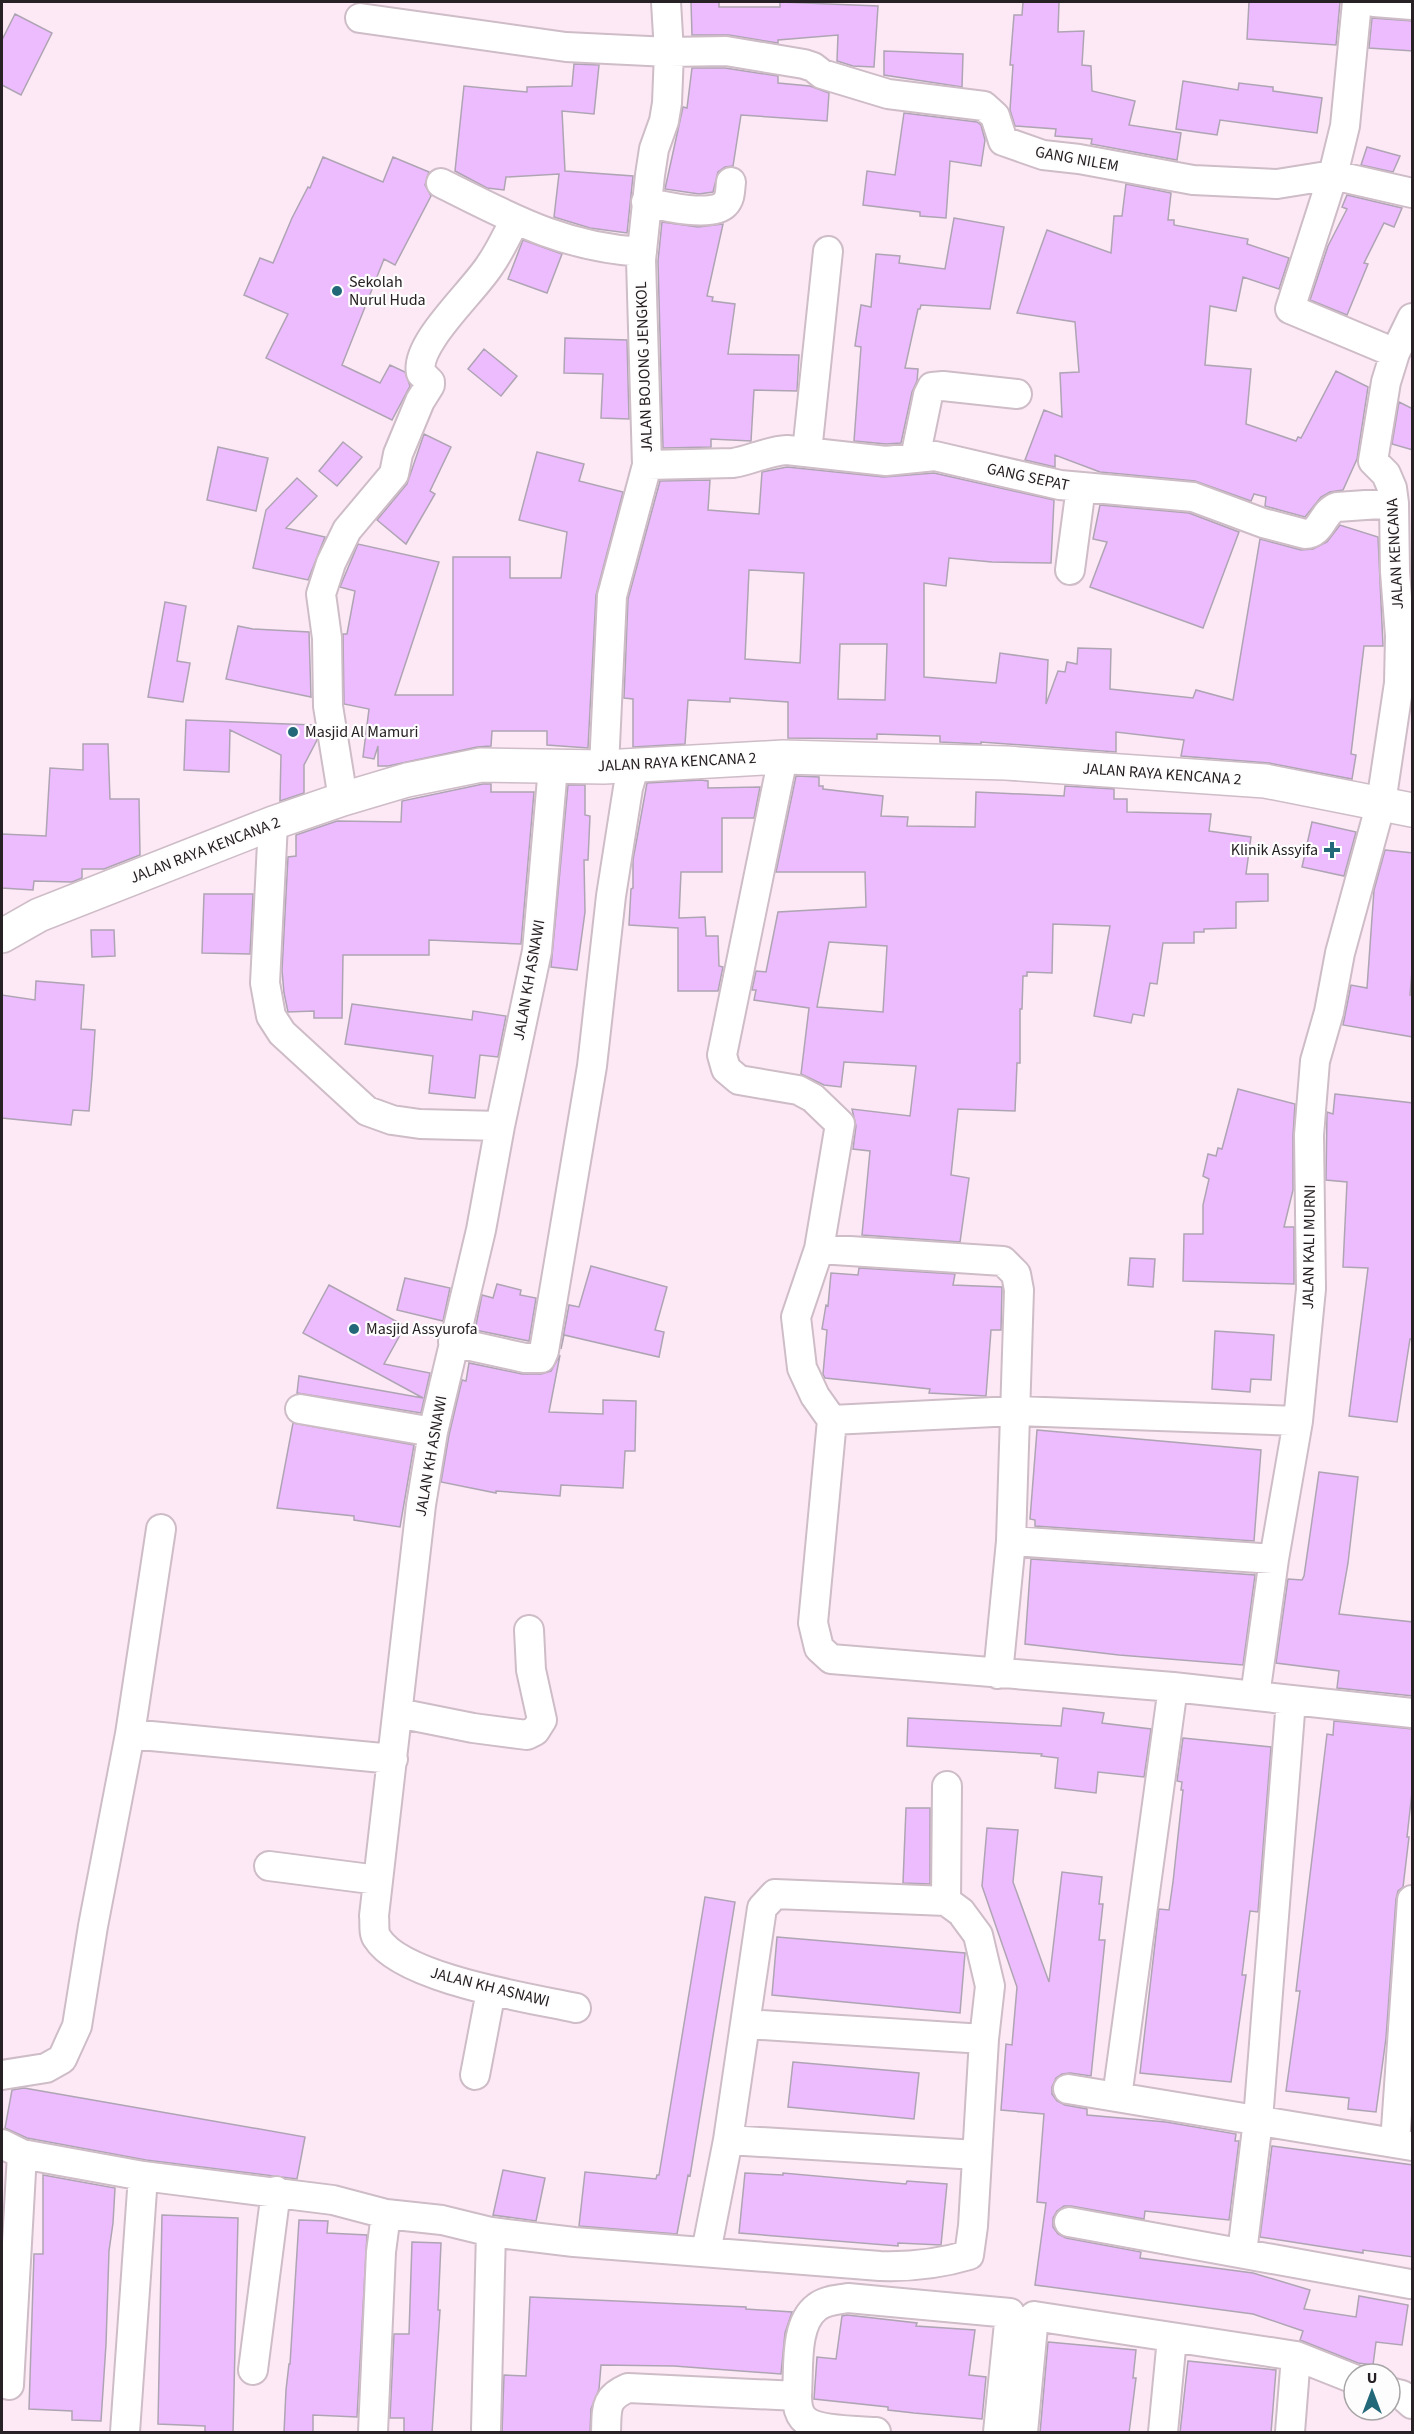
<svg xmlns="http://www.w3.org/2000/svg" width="1414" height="2434" viewBox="0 0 1414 2434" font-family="'Source Sans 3',sans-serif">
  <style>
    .building { fill: #ecbcff; stroke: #afa4b3; stroke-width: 1.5; fill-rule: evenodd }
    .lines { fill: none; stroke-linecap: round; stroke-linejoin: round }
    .minor-casing { stroke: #cebcc7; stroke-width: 32 }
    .tertiary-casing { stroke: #cebcc7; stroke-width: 36 }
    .minor { stroke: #fff; stroke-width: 28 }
    .tertiary { stroke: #fff; stroke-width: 33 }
    .poi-dot { fill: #236879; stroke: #fdfdfd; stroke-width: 2 }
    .labels { text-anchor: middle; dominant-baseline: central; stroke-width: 4.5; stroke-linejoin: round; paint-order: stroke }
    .street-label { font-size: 16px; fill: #272024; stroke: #fdfdfd }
    .poi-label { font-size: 16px; fill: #272024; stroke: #fdfdfd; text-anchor: start }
  </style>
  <rect width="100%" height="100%" fill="#fce9f5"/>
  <path class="building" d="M 691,2 L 719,2 L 719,7 L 780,7 L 780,2 L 878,6 L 874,67 L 853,66 L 837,61 L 838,35 L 778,40 L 778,43 L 729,35 L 692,35 Z
    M 1023,2 L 1059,2 L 1058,32 L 1084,31 L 1082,65 L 1091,66 L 1092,91 L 1135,101 L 1129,125 L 1181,133 L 1177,160 L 1091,144 L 1092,139 L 1055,136 L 1056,129 L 1015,126 L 1010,110 L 1013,65 L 1010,65 L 1014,15 L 1022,15 Z
    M 1249,2 L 1340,2 L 1336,45 L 1247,39 Z
    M 15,14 L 52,33 L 21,95 L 2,85 L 2,40 Z
    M 1372,18 L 1413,21 L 1413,51 L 1369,48 Z
    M 884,51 L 963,54 L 962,87 L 884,75 Z
    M 574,64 L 599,65 L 594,114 L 562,111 L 565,171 L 633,176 L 627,233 L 590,228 L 554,217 L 559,174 L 506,177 L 504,190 L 487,188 L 455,171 L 464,86 L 527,92 L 527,87 L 572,86 Z
    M 692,68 L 725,68 L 778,76 L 778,83 L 810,86 L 829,93 L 827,121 L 741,115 L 733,166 L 725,167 L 718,172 L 713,192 L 699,194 L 665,189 L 683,107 L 687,108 Z
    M 1183,81 L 1238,90 L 1239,83 L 1273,87 L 1273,91 L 1322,98 L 1317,133 L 1220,120 L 1217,135 L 1176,129 Z
    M 904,113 L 977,122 L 981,125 L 985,140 L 981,166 L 950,161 L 946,218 L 920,216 L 920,212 L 863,205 L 867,171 L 895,175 Z
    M 1367,147 L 1400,156 L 1393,172 L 1361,165 Z
    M 323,157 L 383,182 L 393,157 L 429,172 L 425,185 L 431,196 L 395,265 L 384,259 L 342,365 L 380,383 L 390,365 L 405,372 L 410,386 L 392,420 L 266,358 L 288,314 L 244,295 L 260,258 L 273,263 L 292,218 L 308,187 L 310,188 Z
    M 1126,184 L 1171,193 L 1168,220 L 1174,220 L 1174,225 L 1248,239 L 1247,244 L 1289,258 L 1279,289 L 1243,277 L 1236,311 L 1210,306 L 1205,365 L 1251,369 L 1246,424 L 1296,441 L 1298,437 L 1301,438 L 1336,371 L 1368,387 L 1357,459 L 1343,490 L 1330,492 L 1321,497 L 1305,517 L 1265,506 L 1266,497 L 1254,494 L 1251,501 L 1195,481 L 1100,472 L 1055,455 L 1055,467 L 1025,460 L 1044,410 L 1062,417 L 1060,373 L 1079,372 L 1075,322 L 1017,313 L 1047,230 L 1111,253 L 1114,216 L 1122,216 Z
    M 1347,195 L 1402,208 L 1394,227 L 1384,223 L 1364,263 L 1368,264 L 1347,315 L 1310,300 L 1328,246 L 1347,209 L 1342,207 Z
    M 954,218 L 1004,227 L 990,309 L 921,305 L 920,309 L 918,309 L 905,368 L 918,369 L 917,381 L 912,392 L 901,443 L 886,444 L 854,441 L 861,347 L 855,346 L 861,305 L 871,307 L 876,254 L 900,256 L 899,263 L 945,269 Z
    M 662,222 L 698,227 L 723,224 L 707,296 L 713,297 L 712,301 L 735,304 L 728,354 L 799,355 L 797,391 L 754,390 L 751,441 L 711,439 L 711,447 L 663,448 L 658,261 Z
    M 523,240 L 562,254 L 547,293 L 508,279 Z
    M 565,338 L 627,340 L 629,419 L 601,418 L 603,374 L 564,373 Z
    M 484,349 L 517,376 L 501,396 L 468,369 Z
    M 1399,402 L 1413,409 L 1413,450 L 1392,444 Z
    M 424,434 L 451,447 L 430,491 L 435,494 L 406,544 L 377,520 L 407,484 Z
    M 343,442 L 362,457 L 337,486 L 319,471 Z
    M 218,447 L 268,458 L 256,511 L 207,500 Z
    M 537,452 L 584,464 L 579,481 L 623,492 L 596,595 L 588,748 L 547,745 L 547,731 L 492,731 L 491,746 L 477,747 L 388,766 L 378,766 L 378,746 L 374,759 L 363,757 L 369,709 L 344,704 L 343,634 L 347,634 L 355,591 L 340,587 L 358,544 L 439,562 L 395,695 L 453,695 L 453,557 L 510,557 L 510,578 L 561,578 L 567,532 L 519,520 Z
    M 787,467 L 884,477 L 934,473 L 1054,500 L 1051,563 L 992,562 L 949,558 L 946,586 L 924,583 L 924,677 L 996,683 L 1000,653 L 1048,660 L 1046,704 L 1058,671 L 1065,672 L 1067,662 L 1077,664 L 1078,648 L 1111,649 L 1110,689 L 1193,698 L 1196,690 L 1233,700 L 1260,539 L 1301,550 L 1313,549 L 1327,542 L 1340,525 L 1378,537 L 1383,646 L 1364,646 L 1351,754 L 1356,755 L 1352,779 L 1269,763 L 1181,756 L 1184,740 L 1116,732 L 1116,752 L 981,742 L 981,744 L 940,742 L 940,736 L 877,734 L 877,739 L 788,738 L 788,702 L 730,698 L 730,702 L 688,700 L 685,744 L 633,747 L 633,699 L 624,698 L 628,599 L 660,481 L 710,480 L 708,510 L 759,514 L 762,472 ZM 749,570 L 804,573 L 800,663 L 745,659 ZM 840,644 L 887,644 L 885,700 L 838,699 Z
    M 297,478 L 317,496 L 286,528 L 325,537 L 308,580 L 253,568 L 266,510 Z
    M 1100,505 L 1189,513 L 1239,532 L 1203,628 L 1090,587 L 1107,542 L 1093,539 Z
    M 165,602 L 186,606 L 177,661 L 190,663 L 183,702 L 148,697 Z
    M 238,626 L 253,629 L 309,632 L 311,697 L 226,679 Z
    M 186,720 L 314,725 L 317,740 L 304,765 L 304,793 L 280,801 L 281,755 L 230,730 L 229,772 L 184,770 Z
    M 83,744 L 108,744 L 110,799 L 139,799 L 140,855 L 104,869 L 82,869 L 82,878 L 72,882 L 34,881 L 33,890 L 2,888 L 2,834 L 46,836 L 50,768 L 83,770 Z
    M 796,776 L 819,777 L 819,786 L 823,786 L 823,789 L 883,796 L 881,816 L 908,817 L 907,826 L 975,827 L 976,792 L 1064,796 L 1065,786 L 1114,789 L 1114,799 L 1127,799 L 1127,812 L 1211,814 L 1209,831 L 1251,837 L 1246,874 L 1268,874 L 1268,901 L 1236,902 L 1236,928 L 1204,929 L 1204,932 L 1194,932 L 1194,943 L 1163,943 L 1157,984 L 1150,983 L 1144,1016 L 1133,1014 L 1131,1023 L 1094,1016 L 1110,926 L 1053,924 L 1052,973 L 1027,972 L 1027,976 L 1023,976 L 1022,1009 L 1020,1009 L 1020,1063 L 1017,1063 L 1015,1111 L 958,1109 L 951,1175 L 969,1178 L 960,1242 L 862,1235 L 870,1151 L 853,1149 L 856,1126 L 852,1109 L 910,1116 L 916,1066 L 844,1062 L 841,1087 L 824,1085 L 801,1074 L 809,1008 L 754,1000 L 756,990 L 752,990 L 756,971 L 766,972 L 778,912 L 866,907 L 865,872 L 776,872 ZM 829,942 L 887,946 L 883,1012 L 817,1007 Z
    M 701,780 L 708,781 L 708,788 L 760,787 L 754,818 L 722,818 L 722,872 L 681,872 L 679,918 L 705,917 L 706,936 L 718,936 L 719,966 L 723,967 L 718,991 L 678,991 L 678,928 L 629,925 L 631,889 L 633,888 L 633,860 L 647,783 Z
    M 483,784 L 491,784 L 491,792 L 534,792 L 521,944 L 429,940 L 429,955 L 343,955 L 342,1018 L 314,1018 L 314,1011 L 288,1012 L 284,993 L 282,970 L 288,857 L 296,856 L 296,835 L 337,821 L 401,822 L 402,801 Z
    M 568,785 L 585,785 L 585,815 L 590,816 L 588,860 L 584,860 L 585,912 L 577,970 L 551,967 Z
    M 1312,822 L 1356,832 L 1344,876 L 1302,867 Z
    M 1385,850 L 1413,853 L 1413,959 L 1410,995 L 1413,996 L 1413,1037 L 1343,1025 L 1351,985 L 1367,988 L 1374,890 Z
    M 204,894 L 253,894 L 250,954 L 202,953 Z
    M 91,930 L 114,930 L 115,956 L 92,957 Z
    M 36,981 L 84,985 L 81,1029 L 95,1030 L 92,1076 L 89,1111 L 73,1110 L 71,1125 L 2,1118 L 2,995 L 35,1000 Z
    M 352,1004 L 472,1020 L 473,1011 L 506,1016 L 498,1057 L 480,1055 L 475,1098 L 429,1093 L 433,1056 L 345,1044 Z
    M 1238,1089 L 1295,1104 L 1293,1135 L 1293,1190 L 1284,1227 L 1294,1227 L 1294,1284 L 1183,1281 L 1184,1234 L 1203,1234 L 1203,1205 L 1209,1179 L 1203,1176 L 1208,1154 L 1216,1156 L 1218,1148 L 1222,1149 Z
    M 1335,1094 L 1413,1103 L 1413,1339 L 1410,1339 L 1397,1422 L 1349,1416 L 1368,1268 L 1343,1267 L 1347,1182 L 1326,1180 L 1327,1112 L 1333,1114 Z
    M 1130,1258 L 1155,1259 L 1153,1287 L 1128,1285 Z
    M 591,1266 L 667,1287 L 655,1330 L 664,1332 L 659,1357 L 564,1335 L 561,1349 L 569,1305 L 579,1307 Z
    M 859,1268 L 955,1274 L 953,1285 L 1002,1287 L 1001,1330 L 991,1330 L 986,1396 L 929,1393 L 930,1389 L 825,1378 L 823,1374 L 827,1330 L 822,1329 L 826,1305 L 828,1306 L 831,1273 L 858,1275 Z
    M 405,1278 L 450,1288 L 443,1321 L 397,1310 Z
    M 497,1284 L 521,1290 L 520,1295 L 536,1298 L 529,1341 L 475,1330 L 482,1295 L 493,1298 Z
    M 329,1285 L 405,1326 L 384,1364 L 430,1373 L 421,1413 L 297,1393 L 299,1376 L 423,1398 L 303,1333 Z
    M 1215,1331 L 1274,1335 L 1271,1380 L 1251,1379 L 1250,1392 L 1212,1389 Z
    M 560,1355 L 549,1412 L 603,1414 L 603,1400 L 636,1401 L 635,1451 L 625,1451 L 623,1488 L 561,1485 L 560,1496 L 496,1491 L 496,1493 L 441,1482 L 449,1435 L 462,1380 L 466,1381 L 469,1363 L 522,1374 L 541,1374 L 551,1371 Z
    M 293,1423 L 414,1445 L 400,1527 L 354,1520 L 354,1516 L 277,1508 Z
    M 1037,1430 L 1261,1450 L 1254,1541 L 1035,1526 L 1035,1520 L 1030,1519 Z
    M 1319,1472 L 1358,1477 L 1348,1563 L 1339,1614 L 1413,1622 L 1413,1696 L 1337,1688 L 1339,1671 L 1276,1663 L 1288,1579 L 1302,1580 L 1304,1576 Z
    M 1031,1559 L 1255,1575 L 1243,1665 L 1119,1655 L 1025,1644 Z
    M 1063,1708 L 1104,1713 L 1102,1723 L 1151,1729 L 1144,1777 L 1098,1772 L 1096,1793 L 1055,1788 L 1058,1758 L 1041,1756 L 1042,1754 L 907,1746 L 908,1718 L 1061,1726 Z
    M 1334,1721 L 1413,1729 L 1413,1783 L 1407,1837 L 1409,1837 L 1403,1887 L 1398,1891 L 1396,1899 L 1386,2038 L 1376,2112 L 1348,2109 L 1349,2098 L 1286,2091 L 1300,1991 L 1296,1991 L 1327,1734 L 1333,1735 Z
    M 1183,1738 L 1271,1747 L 1258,1912 L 1250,1911 L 1242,1975 L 1246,1975 L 1231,2082 L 1140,2073 L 1159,1909 L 1169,1910 L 1173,1882 L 1183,1790 L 1181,1790 L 1182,1782 L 1177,1781 Z
    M 906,1808 L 930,1808 L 930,1884 L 903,1883 Z
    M 987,1828 L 1018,1830 L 1013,1882 L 1049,1982 L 1062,1872 L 1102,1877 L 1099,1904 L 1103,1904 L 1099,1940 L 1105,1940 L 1091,2076 L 1070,2073 L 1062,2074 L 1056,2078 L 1052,2087 L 1052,2094 L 1057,2101 L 1065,2105 L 1087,2109 L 1087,2115 L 1166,2122 L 1236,2134 L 1235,2141 L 1239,2141 L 1229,2220 L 1145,2211 L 1144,2219 L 1071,2206 L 1064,2206 L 1057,2211 L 1053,2218 L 1053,2227 L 1058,2234 L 1066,2238 L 1141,2252 L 1140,2258 L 1253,2273 L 1310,2290 L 1304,2309 L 1356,2317 L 1359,2296 L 1408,2305 L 1402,2345 L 1376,2342 L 1373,2365 L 1358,2363 L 1300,2340 L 1303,2331 L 1253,2314 L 1035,2285 L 1046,2203 L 1037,2202 L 1044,2114 L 1001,2110 L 1006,2044 L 1012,2045 L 1017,1987 L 982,1886 Z
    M 705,1897 L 735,1902 L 690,2176 L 688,2175 L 677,2234 L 579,2226 L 585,2172 L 656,2179 L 657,2175 L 659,2175 Z
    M 777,1937 L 965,1953 L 960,2013 L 772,1995 Z
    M 793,2062 L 919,2073 L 914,2119 L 788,2107 Z
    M 24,2088 L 305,2137 L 297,2179 L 146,2160 L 27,2138 L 5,2128 L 12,2090 Z
    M 1272,2146 L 1413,2165 L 1413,2257 L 1363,2250 L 1363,2253 L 1260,2237 Z
    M 503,2170 L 545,2178 L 536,2221 L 493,2215 Z
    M 745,2173 L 783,2175 L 783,2173 L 906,2184 L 907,2181 L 947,2184 L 941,2245 L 898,2243 L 898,2246 L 739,2233 Z
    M 43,2175 L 115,2188 L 113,2223 L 109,2251 L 106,2344 L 101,2421 L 72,2420 L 72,2411 L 29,2409 L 34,2254 L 43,2254 Z
    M 162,2215 L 238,2218 L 233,2433 L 205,2433 L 205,2426 L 158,2424 Z
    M 299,2220 L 328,2221 L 327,2233 L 367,2235 L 357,2417 L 313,2415 L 313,2433 L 284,2433 L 286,2390 L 289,2364 L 290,2364 Z
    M 412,2242 L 441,2243 L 438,2310 L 440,2310 L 432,2433 L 404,2433 L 404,2418 L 390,2418 L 394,2334 L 409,2334 Z
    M 530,2297 L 746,2307 L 746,2309 L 792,2312 L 785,2333 L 781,2374 L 674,2366 L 601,2365 L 599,2389 L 591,2409 L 590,2433 L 502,2433 L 504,2375 L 526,2376 Z
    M 847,2315 L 917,2323 L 916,2326 L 975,2330 L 969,2375 L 986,2377 L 982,2419 L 914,2413 L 888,2410 L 888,2407 L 814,2399 L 817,2357 L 836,2359 L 842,2316 Z
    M 1048,2342 L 1136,2350 L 1133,2378 L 1136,2378 L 1129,2433 L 1040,2433 Z
    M 1188,2361 L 1276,2370 L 1271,2433 L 1180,2433 Z"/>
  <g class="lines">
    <g class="minor-casing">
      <path id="minor" d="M 1357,2 L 1345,126 L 1333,175 L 1290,309 L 1395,353
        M 1374,2 L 1412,5
        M 360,18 L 566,47 L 669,52 L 726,51 L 804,64 L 813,67 L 822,74 L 888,94 L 984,106 L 995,116 L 1003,141 L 1043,155 L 1079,159 L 1193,180 L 1277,184 L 1333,175 L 1412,193
        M 441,183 C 511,218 562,247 642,252
        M 646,202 C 663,206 712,218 725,204 C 731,198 730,189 731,182
        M 807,452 L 828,251
        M 915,458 L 928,395 L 932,387 L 943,386 L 1017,394
        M 647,465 L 733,463 C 752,460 767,451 787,450 L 886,461 L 935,456 L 1060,485 L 1193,497 L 1263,523 L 1305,534 C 1322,534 1322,512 1337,507 L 1394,503
        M 1070,570 L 1081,487
        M 783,757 L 722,1055 L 726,1069 L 739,1080 L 798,1090 L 813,1098 L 840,1124 L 819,1249 L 796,1317 L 802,1368 L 815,1396 L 832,1420 L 813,1623 L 819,1648 L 831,1659 L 1173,1687 L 1412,1713
        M 553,767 L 537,951 L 500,1126 L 481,1230 L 433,1432 L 421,1505 L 374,1916 C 375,1922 373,1933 377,1938 C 402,1979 530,1998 576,2008
        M 604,767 L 612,596 L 647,465 L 641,260 L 650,175 L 654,149 L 664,121 L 667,103 L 669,52 L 666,2
        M 343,799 L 328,706 L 327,638 L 321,594 L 331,563 L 347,530 L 394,474 L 398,454 L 420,401 L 430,385 L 430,382 L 421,373 C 414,344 474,291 490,265 C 500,251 507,235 515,220
        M 273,823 L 265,983 L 271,1016 L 282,1033 L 367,1111 L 392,1120 L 420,1124 L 500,1126
        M 819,1249 L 1003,1261 L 1016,1274 L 1019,1290 L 1011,1541 L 998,1674
        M 453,1342 L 525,1358 L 541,1358 L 544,1351 L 592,1066 L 611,896 L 628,788 L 635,764
        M 300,1409 L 433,1432
        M 832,1420 L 1014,1411 L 1298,1421
        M 1011,1541 L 1274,1559
        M 1255,1696 L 1274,1559 L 1298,1421 L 1311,1289 L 1309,1135 L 1315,1061 L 1329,1012 L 1340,953 L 1381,803 L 1399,683 L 1400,636 L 1395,572 L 1394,503 L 1392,488 L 1386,474 L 1373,461 L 1386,382 L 1395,353 L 1412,318
        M 398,1713 L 473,1728 L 527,1735 L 535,1731 L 542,1720 L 531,1670 L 529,1630
        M 130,1734 L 161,1529
        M 269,1866 L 378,1880
        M 745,2024 L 984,2039
        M 2,2075 L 46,2068 L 62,2059 L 77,2026 L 93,1926 L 130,1734 L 393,1759
        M 475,2075 L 491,1991
        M 1068,2089 L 1412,2146
        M 1117,2097 L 1173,1687
        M 728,2140 L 977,2155
        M 1395,2143 L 1412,1900
        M 2,2144 L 22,2154 L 143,2176 L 333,2200 L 386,2214 L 381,2252 L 373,2432
        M 386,2214 L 442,2220 L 491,2232 L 574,2242 L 880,2266 C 912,2267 939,2264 969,2255 L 973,2226 L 984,2039 L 990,1986 L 978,1935 L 961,1912 L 946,1901 L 947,1786
        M 1069,2222 L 1410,2284
        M 706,2252 L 728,2140 L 762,1908 L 775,1894 L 946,1901
        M 1242,2253 L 1258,2120 L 1291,1700
        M 253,2370 L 276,2191
        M 9,2385 L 22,2154
        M 1390,2392 L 1402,2395 L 1412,2404
        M 797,2396 C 799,2369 794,2324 817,2307 C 826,2300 838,2300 848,2298 L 1010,2313 L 998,2432
        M 486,2429 L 491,2232
        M 125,2432 L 143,2176
        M 606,2432 C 607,2409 604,2398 628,2388 L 797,2396 C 797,2403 798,2412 803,2418 C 814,2431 858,2431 876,2432
        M 1023,2432 L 1034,2316 L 1296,2356 L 1354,2379
        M 1163,2432 L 1172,2338
        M 1290,2432 L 1296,2356"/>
    </g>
    <g class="tertiary-casing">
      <path id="tertiary" d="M 2,936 L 39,915 L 273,823 L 343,799 L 407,780 L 481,765 L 604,767 L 783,757 L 1006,763 L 1265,781 L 1412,810"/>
    </g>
    <use href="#minor" class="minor"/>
    <use href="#tertiary" class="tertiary"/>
  </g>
  <g class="poi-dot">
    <circle cx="337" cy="291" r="6"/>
    <circle cx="293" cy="732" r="6"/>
    <path d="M1329 841h6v6h6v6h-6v6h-6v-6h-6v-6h6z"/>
    <circle cx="354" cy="1329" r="6"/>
  </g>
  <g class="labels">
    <g class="street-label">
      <text transform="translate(1077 159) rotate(10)">GANG NILEM</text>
      <text transform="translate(644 367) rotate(-92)">JALAN BOJONG JENGKOL</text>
      <text transform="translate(1028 477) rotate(12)">GANG SEPAT</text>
      <text transform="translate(1395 554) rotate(-93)">JALAN KENCANA</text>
      <text transform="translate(677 762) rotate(-3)">JALAN RAYA KENCANA 2</text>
      <text transform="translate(1162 774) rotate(4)">JALAN RAYA KENCANA 2</text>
      <text transform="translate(205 850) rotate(-21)">JALAN RAYA KENCANA 2</text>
      <text transform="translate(529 980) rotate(-80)">JALAN KH ASNAWI</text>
      <text transform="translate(1309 1247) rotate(-89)">JALAN KALI MURNI</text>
      <text transform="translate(431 1456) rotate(-80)">JALAN KH ASNAWI</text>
      <text transform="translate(490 1987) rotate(14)">JALAN KH ASNAWI</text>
    </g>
    <g class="poi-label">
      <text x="349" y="282">Sekolah<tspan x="349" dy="18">Nurul Huda</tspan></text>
      <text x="305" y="732">Masjid Al Mamuri</text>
      <text x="1318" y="850" text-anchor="end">Klinik Assyifa</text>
      <text x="366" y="1329">Masjid Assyurofa</text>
    </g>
  </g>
  <rect width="1414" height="2434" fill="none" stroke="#272024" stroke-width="6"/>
  <g transform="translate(1372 2392)"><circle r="28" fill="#fdfdfd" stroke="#a7a5a6" stroke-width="1.5"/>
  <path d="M0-4.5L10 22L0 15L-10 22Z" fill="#236879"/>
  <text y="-9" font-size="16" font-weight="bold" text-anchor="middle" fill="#272024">U</text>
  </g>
</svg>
